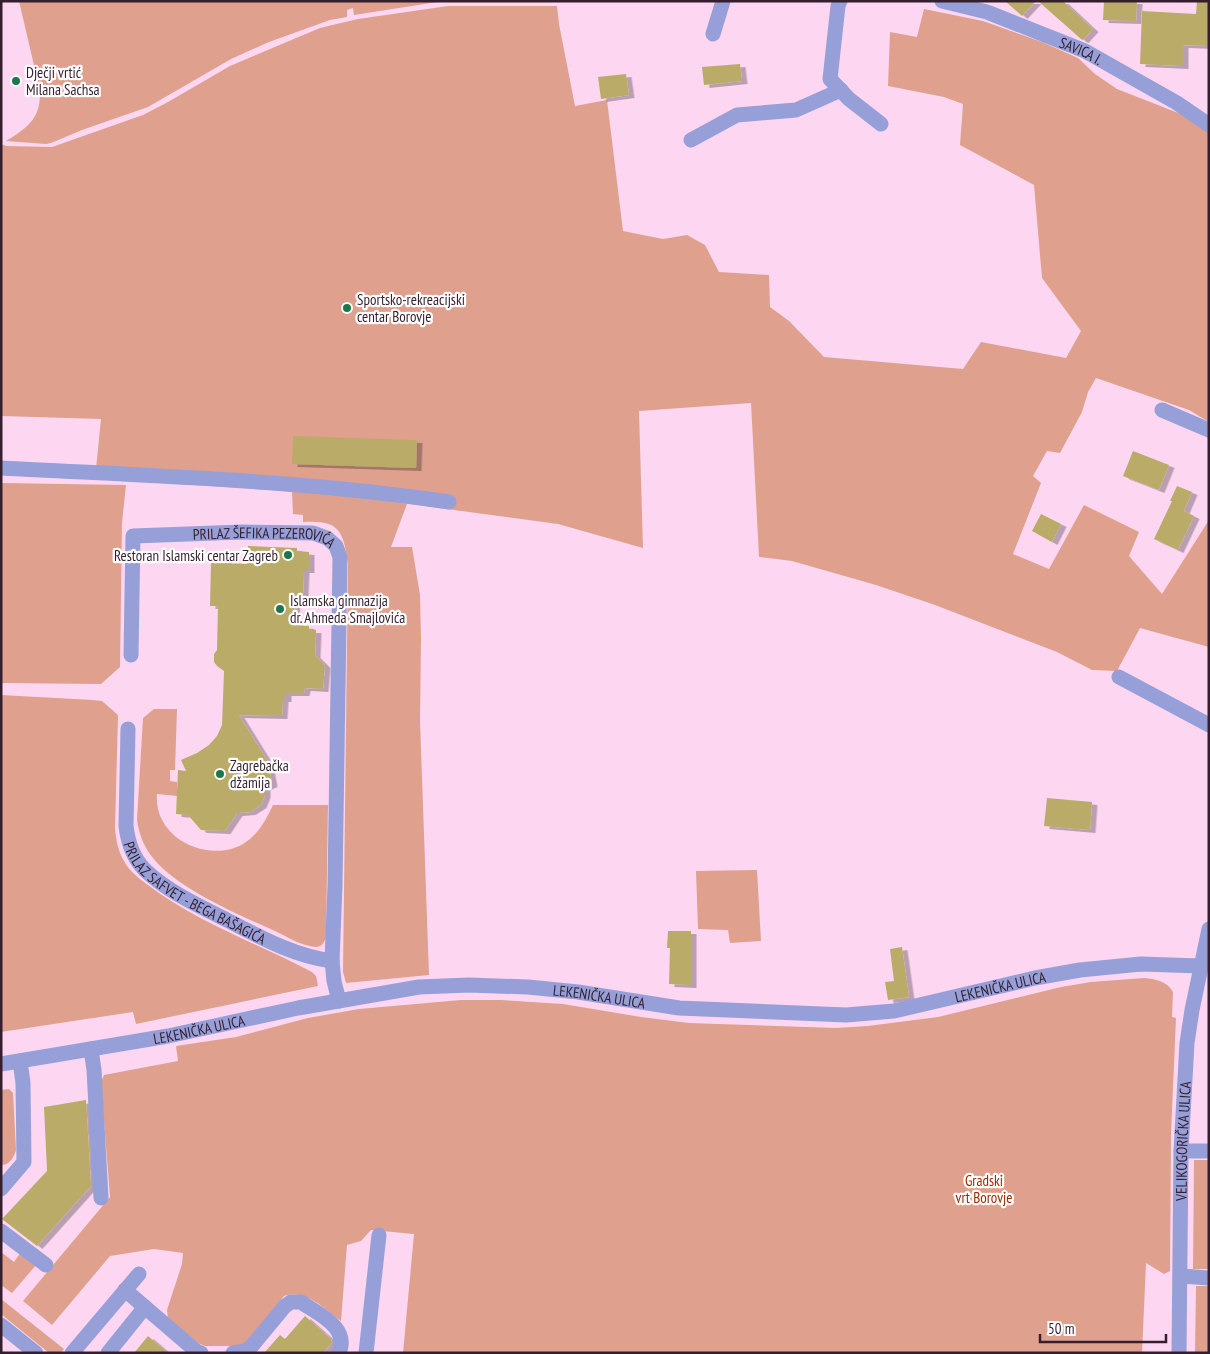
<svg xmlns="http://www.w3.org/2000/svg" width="1210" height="1354" viewBox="0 0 1210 1354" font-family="'PT Sans Narrow',sans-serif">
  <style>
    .green { fill: #dfa18e }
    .building { fill: #baac68; filter: url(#shadow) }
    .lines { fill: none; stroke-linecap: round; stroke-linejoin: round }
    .minor { stroke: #969fd7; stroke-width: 15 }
    .poi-dot { fill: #1c774b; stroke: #fff; stroke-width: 2 }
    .labels { text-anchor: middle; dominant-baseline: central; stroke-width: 4.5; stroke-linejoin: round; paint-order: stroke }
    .street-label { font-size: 15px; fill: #351e2e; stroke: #fff }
    .poi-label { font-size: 15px; fill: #351e2e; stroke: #fff; text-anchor: start }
    .park-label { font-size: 15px; fill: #9a2b00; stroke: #fff }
  </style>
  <defs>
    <filter id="shadow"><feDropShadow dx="5.5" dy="3" stdDeviation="0" flood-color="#0004"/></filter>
  </defs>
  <rect width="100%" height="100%" fill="#fdd7f1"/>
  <path class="green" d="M 19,1 L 444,1 L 354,15 L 353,8 L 347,10 L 347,17 L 330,20 L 269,42 L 231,59 L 148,107 L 82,130 L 51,143 L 46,144 L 6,141 C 27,128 41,119 40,91 Z
    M 448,6 L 557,6 L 559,24 L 575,106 L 607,100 L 623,231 L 663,239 L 687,235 L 705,245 L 719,272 L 769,275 L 770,307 L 789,321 L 824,357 L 963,369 L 981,342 L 1066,358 L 1081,331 L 1042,278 L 1034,185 L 960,145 L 963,104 L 944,97 L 888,86 L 890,32 L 917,37 L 924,9 L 983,21 L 1042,42 L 1078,58 L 1095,74 L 1117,89 L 1191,118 L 1209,131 L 1209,422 L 1189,410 L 1096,378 L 1088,392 L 1082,412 L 1060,453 L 1047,451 L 1033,476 L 1041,483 L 1013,554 L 1049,569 L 1084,505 L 1139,532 L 1129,556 L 1162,594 L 1209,520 L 1209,647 L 1140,628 L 1117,671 L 1092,670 L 1057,652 L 935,605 L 876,585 L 792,561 L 759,557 L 751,403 L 639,411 L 643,548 L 558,524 L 402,503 L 407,504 L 391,547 L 412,547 L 420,595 L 421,638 L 420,721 L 429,975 L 346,983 L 343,972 L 348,563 C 343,531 340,520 303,522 L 303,515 L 293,514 L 292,491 L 95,479 L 101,419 L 1,416 L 1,144 L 6,146 L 52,147 L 143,115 L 168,102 L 230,66 L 320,28 L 358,19 Z
    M 1,483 L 126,485 L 122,523 L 120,667 L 101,684 L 1,683 Z
    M 1,695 L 93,700 L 102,701 L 118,715 L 115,828 C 116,840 118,851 124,861 C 129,871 140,879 148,885 C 198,923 257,943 312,972 L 316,976 L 318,986 L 136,1024 L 133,1012 L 1,1032 Z
    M 154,709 L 177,709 L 175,770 L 170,770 L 170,781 L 177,782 L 177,796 L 157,794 C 153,838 208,864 243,844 C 258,835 266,820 273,805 L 328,805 L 326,938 C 324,943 321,947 316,947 C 301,946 286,936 273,930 C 237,914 178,889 153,858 C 144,847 139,834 137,820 L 143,718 Z
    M 757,870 L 761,941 L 730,943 L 728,930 L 698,929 L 696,871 Z
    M 1144,978 C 1155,979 1167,981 1173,992 L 1172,1017 L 1176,1018 L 1171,1134 L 1170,1271 L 1164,1274 L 1146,1263 L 1142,1353 L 403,1353 L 414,1234 L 371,1230 L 361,1241 L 347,1245 L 341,1321 C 324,1309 307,1289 284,1296 L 245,1344 L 241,1346 L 205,1346 L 198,1343 L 168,1318 L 167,1310 L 182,1264 L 183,1253 L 154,1249 L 110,1256 L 52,1325 L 23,1301 L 110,1197 L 101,1082 L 104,1075 L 178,1061 L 176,1046 L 236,1037 L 308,1018 L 359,1009 L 461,1000 L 501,1000 L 563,1004 L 641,1017 L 689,1023 L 836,1028 L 868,1026 L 938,1017 L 1061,987 L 1091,982 Z
    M 9,1089 L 13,1093 L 16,1150 C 14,1157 10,1165 1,1165 L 1,1090 Z
    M 1194,1160 L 1209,1160 L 1209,1269 L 1193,1269 Z
    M 1,1252 L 14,1262 L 21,1252 L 37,1264 L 12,1293 L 1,1285 Z
    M 1196,1286 L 1209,1286 L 1209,1353 L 1195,1353 Z
    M 1,1299 L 64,1349 L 61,1353 L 49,1353 L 1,1314 Z"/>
  <path class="building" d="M 1005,1 L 1036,1 L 1022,16 Z
    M 1038,1 L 1063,1 L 1093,29 L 1083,40 L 1081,39 Z
    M 1104,1 L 1137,1 L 1136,21 L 1103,20 Z
    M 1197,1 L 1209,1 L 1209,46 L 1183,45 L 1183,66 L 1140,64 L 1142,11 L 1196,14 Z
    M 740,64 L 742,81 L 704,85 L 702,67 Z
    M 626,74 L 629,95 L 601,99 L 598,77 Z
    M 293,436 L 417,440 L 416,468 L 292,464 Z
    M 1133,451 L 1169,465 L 1159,490 L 1123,476 Z
    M 1177,486 L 1192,492 L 1184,511 L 1194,516 L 1178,550 L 1154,539 L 1172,501 L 1170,501 Z
    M 1041,514 L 1061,524 L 1052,542 L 1032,531 Z
    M 248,546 L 297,548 L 297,551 L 309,552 L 309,570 L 304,570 L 303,594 L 295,594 L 294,625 L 309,626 L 309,630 L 316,630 L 315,655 L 325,665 L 323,689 L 305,688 L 304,693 L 286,693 L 286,699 L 283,699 L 282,716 L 239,715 L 268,762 L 272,784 L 265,787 L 265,795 L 261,805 L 250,812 L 237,813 L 225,831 L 201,830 L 188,815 L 176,814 L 178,770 L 186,771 L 181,760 L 197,753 L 209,745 L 217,736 L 222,725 L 224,671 L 217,666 L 214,662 L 214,654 L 217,650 L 218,606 L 210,606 L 211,562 L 247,564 Z
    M 1047,798 L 1092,802 L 1090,830 L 1044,826 Z
    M 668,931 L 691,931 L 691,985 L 669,984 L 670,948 L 667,948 Z
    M 902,947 L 909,997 L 888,1000 L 885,982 L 894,981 L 890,949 Z
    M 86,1100 L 91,1186 L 37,1246 L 2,1219 L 47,1171 L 44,1107 Z
    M 305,1316 L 331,1339 L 332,1343 L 323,1353 L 264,1353 L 280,1335 L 285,1339 Z
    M 148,1336 L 168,1353 L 134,1353 Z"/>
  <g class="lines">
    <g class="minor">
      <path d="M 840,1 L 838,6 L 830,79 L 849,99 L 881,124"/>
      <path id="s1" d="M 942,1 L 987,12 L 1085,51 L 1177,103 L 1209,125"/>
      <path d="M 713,34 L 723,1"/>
      <path d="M 691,140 L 737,115 L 796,110 L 841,90"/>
      <path d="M 1162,410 L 1209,430"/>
      <path d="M 1,468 C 151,476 301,480 449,502"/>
      <path id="s2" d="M 131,655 L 133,536 L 242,532 L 313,533 L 327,538 L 336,546 L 340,557 L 335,885 L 332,961"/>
      <path d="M 1119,677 L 1209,725"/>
      <path id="s3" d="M 128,729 L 126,826 C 128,843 133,858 145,870 C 167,891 197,905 223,918 C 258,936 293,956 332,961 L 334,981 L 339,1001"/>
      <path d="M 91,1049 L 94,1070 L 101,1198"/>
      <path id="s4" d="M 1,1064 L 168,1036 L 298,1008 L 419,987 L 469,985 L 528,987 L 578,992 L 679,1008 L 846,1015 L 894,1011 L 1035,978 L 1080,970 L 1141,964 L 1201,966"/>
      <path d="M 1181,1151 L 1209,1151"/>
      <path d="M 1,1189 L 24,1162 L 23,1083 L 20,1061"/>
      <path d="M 1,1231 L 46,1265"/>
      <path d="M 1181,1276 L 1209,1278"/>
      <path d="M 125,1290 L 196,1351 L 201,1353"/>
      <path d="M 1,1325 L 36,1353"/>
      <path d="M 72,1353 L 139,1274"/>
      <path d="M 108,1353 L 145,1307"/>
      <path d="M 233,1353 L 245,1351 L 251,1347 L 285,1306 L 291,1302 L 301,1302 C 318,1314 350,1327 339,1353"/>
      <path d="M 366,1353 L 379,1235"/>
      <path id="s5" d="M 1179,1353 L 1181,1151 L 1187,1043 L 1192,1010 L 1209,929"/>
    </g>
  </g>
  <g class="poi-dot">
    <circle cx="16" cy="81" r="5"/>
    <circle cx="347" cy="308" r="5"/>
    <circle cx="288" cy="555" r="5"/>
    <circle cx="280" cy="609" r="5"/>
    <circle cx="220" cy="774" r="5"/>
  </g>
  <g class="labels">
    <g class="street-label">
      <text stroke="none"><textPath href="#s1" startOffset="148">SAVICA I.</textPath></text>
      <text stroke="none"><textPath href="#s2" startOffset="251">PRILAZ ŠEFIKA PEZEROVIĆA</textPath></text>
      <text stroke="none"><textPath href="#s3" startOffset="199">PRILAZ SAFVET - BEGA BAŠAGIĆA</textPath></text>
      <text stroke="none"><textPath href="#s4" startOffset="1011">LEKENIČKA ULICA</textPath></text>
      <text stroke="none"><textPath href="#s4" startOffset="606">LEKENIČKA ULICA</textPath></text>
      <text stroke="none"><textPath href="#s4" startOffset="201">LEKENIČKA ULICA</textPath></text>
      <text stroke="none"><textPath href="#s5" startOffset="212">VELIKOGORIČKA ULICA</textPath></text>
    </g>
    <g class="poi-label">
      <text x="26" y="72">Dječji vrtić<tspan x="26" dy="17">Milana Sachsa</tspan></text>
      <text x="357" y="299">Sportsko-rekreacijski<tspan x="357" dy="17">centar Borovje</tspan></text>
      <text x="278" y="555" text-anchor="end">Restoran Islamski centar Zagreb</text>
      <text x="290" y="600">Islamska gimnazija<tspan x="290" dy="17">dr. Ahmeda Smajlovića</tspan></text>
      <text x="230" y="765">Zagrebačka<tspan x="230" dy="17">džamija</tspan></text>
    </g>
    <g class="park-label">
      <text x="984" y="1180">Gradski<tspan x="984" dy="17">vrt Borovje</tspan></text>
    </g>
  </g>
  <rect width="1210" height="1354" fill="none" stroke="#351e2e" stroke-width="5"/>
  <path d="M1040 1334v8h126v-8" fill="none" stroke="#351e2e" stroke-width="2.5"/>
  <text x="1048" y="1334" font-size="15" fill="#351e2e" stroke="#ffffff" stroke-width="4" paint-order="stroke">50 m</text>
</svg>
